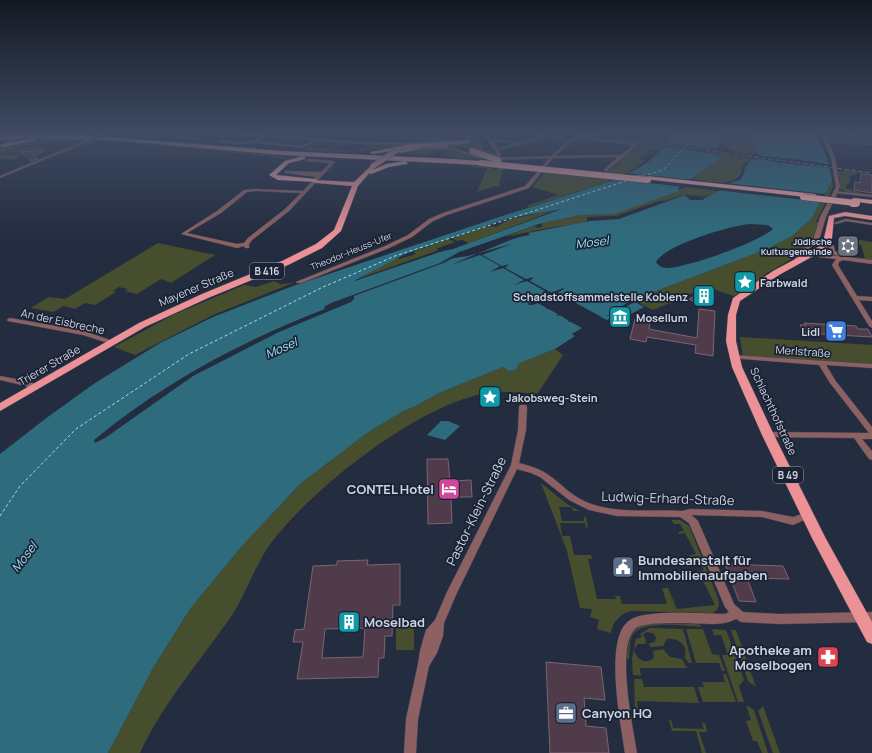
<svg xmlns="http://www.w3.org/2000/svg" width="872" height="753" viewBox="0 0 872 753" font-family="Manrope,sans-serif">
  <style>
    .green { fill: #474e2e }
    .water { fill: #2e6c7d; fill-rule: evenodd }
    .pier { fill: #242c3f }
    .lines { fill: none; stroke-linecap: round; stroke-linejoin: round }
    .canal { fill: #2e6c7d; fill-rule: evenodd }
    .ferry { stroke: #98e2f8; stroke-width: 1; stroke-dasharray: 3 2.5; stroke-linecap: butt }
    .building { fill: #4f3b49; stroke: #7b6574; fill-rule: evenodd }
    .minor-casing { stroke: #3f4759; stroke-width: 1 }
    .tertiary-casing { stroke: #3f4759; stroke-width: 1 }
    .primary-casing { stroke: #3f4759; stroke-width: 1 }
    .trunk-casing { stroke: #3f4759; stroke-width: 1 }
    .minor { fill: #8d6062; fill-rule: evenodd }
    .tertiary { fill: #8d6062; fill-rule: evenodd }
    .primary { fill: #ec9296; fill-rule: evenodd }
    .trunk { fill: #f2a4a6; fill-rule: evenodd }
    .rail { stroke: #7e8594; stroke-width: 1; stroke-dasharray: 4.5 2.5; stroke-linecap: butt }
    .minor-bridge-casing { stroke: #3f4759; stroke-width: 4.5; stroke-linecap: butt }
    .primary-bridge-casing { stroke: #3f4759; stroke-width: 6; stroke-linecap: butt }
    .trunk-bridge-far1-casing { stroke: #3f4759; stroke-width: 7; stroke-linecap: butt }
    .trunk-bridge-casing { stroke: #3f4759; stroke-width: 8; stroke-linecap: butt }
    .minor-bridge { stroke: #8d6062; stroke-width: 4 }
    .primary-bridge { stroke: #ec9296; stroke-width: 5.5 }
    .trunk-bridge-far1 { stroke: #f2a4a6; stroke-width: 6 }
    .trunk-bridge { stroke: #f2a4a6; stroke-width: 8 }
    .labels { text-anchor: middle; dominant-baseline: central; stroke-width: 3.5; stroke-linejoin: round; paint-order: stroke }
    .far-poi-label { font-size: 9px; font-weight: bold; fill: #cdd3df; stroke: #1a2234; text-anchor: end }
    .far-street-label { font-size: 9px; fill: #cdd3df; stroke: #1a2234 }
    .shield { fill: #1a2234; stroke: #979eac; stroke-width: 1 }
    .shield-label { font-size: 10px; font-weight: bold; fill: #cdd3df }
    .poi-label { font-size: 11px; font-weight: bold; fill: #cdd3df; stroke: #1a2234; text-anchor: start }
    .street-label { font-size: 11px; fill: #cdd3df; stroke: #1a2234 }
    .water-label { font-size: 12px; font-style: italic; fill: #98e2f8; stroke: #1a2234 }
    .near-poi-label { font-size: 13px; font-weight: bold; fill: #cdd3df; stroke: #1a2234; text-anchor: start }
    .near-street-label { font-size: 13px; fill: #cdd3df; stroke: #1a2234 }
  </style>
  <rect width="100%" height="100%" fill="#242c3f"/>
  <path class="green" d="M 375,133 L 447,133 L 460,137 L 421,142 L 418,139 L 398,140 L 397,136 Z
    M 601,133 L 647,139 L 644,133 L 672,133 L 669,137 L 660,137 L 665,143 Z
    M 727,133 L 753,133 L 751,134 L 757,153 C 747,157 729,152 723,143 Z
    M 597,136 L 662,146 L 659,150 L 649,150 L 639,159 L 645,161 L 657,153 L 624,175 L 604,173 L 615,166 L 635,148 L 638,148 L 641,145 L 604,139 Z
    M 52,138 L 91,139 L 21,146 L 0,154 L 0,148 C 17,142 34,139 52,138 Z
    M 96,139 C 118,140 281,152 287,159 L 285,162 L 283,162 L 284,159 L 278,157 L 98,140 L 55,156 Z
    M 464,139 L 467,140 L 460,144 L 465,145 L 472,140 L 481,142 L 484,150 L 493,150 L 498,158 L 482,157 L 456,149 L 477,154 L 474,151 L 453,146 L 457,146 L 452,144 L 396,146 L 380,149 L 379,148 L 382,146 L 380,144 L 426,143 L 447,141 L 456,143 L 450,141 Z
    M 316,141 L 318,141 L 312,148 L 334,149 L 335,147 L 333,147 L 336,143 L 322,141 L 341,143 L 334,150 L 358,151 L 365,145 L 352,143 L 379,144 L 375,146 L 379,149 L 357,152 L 302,151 Z
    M 32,147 L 49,147 L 40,150 L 7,153 L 6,155 L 23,154 L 12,160 L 0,159 L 0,155 L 15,149 Z
    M 412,149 L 432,149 L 437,152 L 426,155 L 399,153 Z
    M 446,151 L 457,151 L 497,161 L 450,157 L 444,154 Z
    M 711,152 L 753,159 L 746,162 L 741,169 L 742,172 C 732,189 709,181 692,179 L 718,160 L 717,157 Z
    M 471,165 L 496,167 L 491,169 L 502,170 L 499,187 L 495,186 L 477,192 L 487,168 L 472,167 Z
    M 844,170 L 872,174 L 859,173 L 850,176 L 850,183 L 847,184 L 846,188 L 872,196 L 848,193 L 840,189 L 840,181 L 838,171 L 843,172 Z
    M 545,172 L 608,179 L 611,181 L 529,207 L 526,206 L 558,195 L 532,187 Z
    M 832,181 L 833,187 L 816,222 L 819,223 L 816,233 L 801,254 L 765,274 L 757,283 L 734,296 L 707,287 L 653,310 L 633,300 L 767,249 L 792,236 L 811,219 Z
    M 686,187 L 718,191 C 702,201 698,194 684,195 C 675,196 668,202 659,201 L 616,216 L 587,217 L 587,221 L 582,223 L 548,228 L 505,237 L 534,226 L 538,228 L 543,226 L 541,224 L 542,223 L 581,215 L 614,214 Z
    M 556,210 L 469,243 L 462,240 L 457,241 L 452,238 C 462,235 487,223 496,227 L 510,219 Z
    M 842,237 L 872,242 L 872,260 L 848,257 L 865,258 L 861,245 L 841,241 Z
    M 449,239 L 455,242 L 436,249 L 439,250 L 360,278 L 397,257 L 400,259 L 416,254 L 413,252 Z
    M 158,243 L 215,255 L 171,283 L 161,279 L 137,294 L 125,291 L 128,289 L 119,287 L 113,291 L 116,292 L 95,305 L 85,303 L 75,309 L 63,306 L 54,312 L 31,308 L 49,297 L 65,299 Z
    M 274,281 L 280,284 L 293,283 L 213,315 L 135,355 L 114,347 L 173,315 L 244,285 L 256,287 Z
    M 740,337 L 872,345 L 872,365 L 743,357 Z
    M 555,349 L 563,355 L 538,393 C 522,394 503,390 487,393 C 417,405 313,488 271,543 C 255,565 247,592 232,615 C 201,660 163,703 140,753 L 108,753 L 153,668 L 190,609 L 242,546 L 300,484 L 367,433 L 405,410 L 414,407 L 439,393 L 503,367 L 517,369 L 517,366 L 520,363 Z
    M 541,483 L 567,504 L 580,511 L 573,511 L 572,507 L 559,507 L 562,521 L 584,521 L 584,517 L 586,517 L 588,527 L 586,528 L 585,523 L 560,523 L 562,536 L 570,536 L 574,555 L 591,555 L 592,559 L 588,559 L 597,599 L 616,599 L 615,596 L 620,596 L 622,604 L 667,604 L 662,588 L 668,588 L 677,609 L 715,605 L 698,571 L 704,570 L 699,560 L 692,561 L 690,555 L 696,554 L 685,533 L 679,534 L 678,532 L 684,531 L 680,524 L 674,524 L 671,520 L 680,520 L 689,526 L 718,598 C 720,605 719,609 713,613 L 632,611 C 621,613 612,622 611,633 L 597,629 L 599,620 L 590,617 L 592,609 L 580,608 L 567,551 Z
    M 658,623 L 699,624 L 702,627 C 686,626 644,620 633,634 C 629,641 630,651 629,659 L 626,658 L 631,633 L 641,625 Z
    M 396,627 L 414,627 L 414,650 L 396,650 Z
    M 650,628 L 683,629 L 692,663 L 689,663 L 684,657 C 690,646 677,637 667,639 L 663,646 L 651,647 L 649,645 L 650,643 L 655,642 L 656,637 L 653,633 L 647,632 L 643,634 L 646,641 L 645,644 L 638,644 L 634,649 C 635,657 641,662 649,661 L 654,658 L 653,651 L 663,649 L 670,657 L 682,659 L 687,668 L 640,668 L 641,676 L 633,675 L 632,659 L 636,638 L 638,639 L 642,636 L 640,634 Z
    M 686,629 L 703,629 L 712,654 L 719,655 L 725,671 L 722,671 L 719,663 L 696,663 Z
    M 712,629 L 726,630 L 744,680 L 739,686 L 744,702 L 738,702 L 722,655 L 728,655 L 721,635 L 714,635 Z
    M 731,630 L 736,630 L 756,687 L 748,681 Z
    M 723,674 L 726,674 L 736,702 L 703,702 L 698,687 L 704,687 L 702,682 L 725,682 Z
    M 634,679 L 642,679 L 644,687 L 694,687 L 699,703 L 637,701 L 638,710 L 635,709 Z
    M 746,705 L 754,710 L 768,753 L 762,753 L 757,741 L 753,741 L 746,721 L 751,720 Z
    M 763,706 L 780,753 L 773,753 L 758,711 Z
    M 669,720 L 671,720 L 673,728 L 704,729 L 702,723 L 705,723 L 707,732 L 699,732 L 706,753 L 702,753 L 696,731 L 672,731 Z"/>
  <path class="water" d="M 674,133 L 724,133 L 717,148 L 713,148 L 711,152 L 720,159 L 678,188 L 679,191 L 614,214 L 581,215 L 542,223 L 459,252 L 440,263 L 331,303 L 324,307 L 325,309 C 242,341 163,383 94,440 L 95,443 L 105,438 L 193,376 L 279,332 L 351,302 L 354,299 L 354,296 L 446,262 C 450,258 460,257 468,256 C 489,251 508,238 530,235 L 528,233 L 590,221 L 619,219 L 685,195 L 690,200 L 704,200 L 703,199 L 715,193 L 730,183 L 740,180 L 743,176 L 745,168 L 750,160 L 758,159 L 760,156 C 754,149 755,142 750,135 L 753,133 L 816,133 L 828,161 L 832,181 L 811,219 L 792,236 L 767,249 L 630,301 L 603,318 L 557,293 L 564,289 L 563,288 L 527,304 L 532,305 L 538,303 L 547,308 L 546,309 L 549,309 L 558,314 L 557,316 L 560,315 L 583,328 L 572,334 L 575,336 L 555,349 L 520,363 L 517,366 L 517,369 L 509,371 L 503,367 L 439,393 L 414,407 L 405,410 L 367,433 L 300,484 L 242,546 L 190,609 L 153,668 L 108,753 L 0,753 L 0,454 L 45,419 L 95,383 L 160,343 L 213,317 L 293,286 L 499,217 L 615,180 C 643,167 657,159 674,133 ZM 562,209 L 453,249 L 443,251 L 337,287 L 352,282 L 405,254 L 509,218 ZM 749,224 L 768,225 L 773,229 C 757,243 691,266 669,268 C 663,268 659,267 656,262 C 665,245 729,226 749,224 Z
    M 441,421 L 448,421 L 460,426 L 445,440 L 427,435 Z"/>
  <path class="pier" d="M 665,143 L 677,144 L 717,150 L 713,150 L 713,153 L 707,153 L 663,146 Z
    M 756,155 L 810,161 L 831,165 L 832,168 L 782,163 L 750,157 L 757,157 Z
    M 626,173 L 695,180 L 685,187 L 612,179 Z
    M 726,183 L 826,194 L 822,202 L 716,190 Z
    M 514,243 L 482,255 L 502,266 L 509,264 L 505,268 L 526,279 L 534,277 L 530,281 L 552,293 L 564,288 L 557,293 L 605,319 L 602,319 L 555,294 L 539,301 L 584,327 L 584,330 L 575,336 L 572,334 L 582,328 L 571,322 L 568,322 L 569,321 L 560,315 L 557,316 L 558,314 L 549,309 L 546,309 L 547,308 L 538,303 L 527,305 L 550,294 L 527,281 L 514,285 L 524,280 L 503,268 L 490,272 L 500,266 L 480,255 L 451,265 L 476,254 L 473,252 L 475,251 L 479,253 Z"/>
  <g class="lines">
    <path class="canal" d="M 635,302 L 644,307 L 627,316 L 622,313 L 607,320 L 601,317 L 604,315 L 607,316 Z"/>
    <path class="ferry" d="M 643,176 L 663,170 L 690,142 L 694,133
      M 0,516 L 20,486 L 76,429 L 189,354 L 321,288 L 395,256 L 626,181"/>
  </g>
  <path class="building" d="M 828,136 L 872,140 L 872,145 L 831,142 Z
    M 45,150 L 34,156 L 38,159 L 31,161 L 21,152 Z
    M 861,174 L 872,175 L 872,193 L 854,190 L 855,182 L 860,183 Z
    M 704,292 L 715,297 L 699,304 L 689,299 Z
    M 699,309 L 715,311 L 713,356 L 695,353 L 696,345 L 647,337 L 646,342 L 630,339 L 635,319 L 650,322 L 649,329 L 697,338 Z
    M 624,313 L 630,316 L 617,323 L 611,319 Z
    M 804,323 L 856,326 L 858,329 L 868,329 L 872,337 L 804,333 L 800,325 L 806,325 Z
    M 427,459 L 448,459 L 450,481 L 471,480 L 472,497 L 451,497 L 452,523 L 428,524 Z
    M 368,560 L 367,565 L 400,564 L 400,605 L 393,605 L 392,636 L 385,636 L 384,658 L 379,658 L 378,677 L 297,679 L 303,642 L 293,642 L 295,630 L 304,629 L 313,566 L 337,565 L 337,561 ZM 365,628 L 363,657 L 322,658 L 325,629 Z
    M 725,564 L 783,566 L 789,579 L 747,578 L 756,602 L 739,601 Z
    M 546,662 L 601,667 L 605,700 L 584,698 L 586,726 L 606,728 L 609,753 L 550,753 Z"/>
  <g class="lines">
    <g class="minor-casing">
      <path id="minor" d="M 154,133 L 175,133 L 180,136 L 198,139 L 196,140 L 179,138 L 177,136 L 169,134 L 156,134 Z
        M 219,133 L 230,133 L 381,143 L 425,142 L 472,135 L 474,136 L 425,144 L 381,145 L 315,141 L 303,148 L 254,143 L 237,144 L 220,142 L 218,141 L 219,140 C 233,140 247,145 260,137 L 221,134 ZM 264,137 L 311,140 L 302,146 L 258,141 Z
        M 483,133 L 486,133 L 491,139 L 515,141 L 517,142 L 515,143 L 493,141 L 498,148 L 536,138 L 540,133 L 542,133 L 542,134 L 573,141 L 571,142 L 541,136 L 538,140 L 499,150 L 502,159 L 502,168 L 504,169 L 500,170 L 498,169 C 500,151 490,146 483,133 Z
        M 838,133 L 842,133 L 846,134 L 844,135 Z
        M 581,137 L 636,143 L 638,144 L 624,157 L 606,171 L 604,170 L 605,169 L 618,157 L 553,158 L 529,188 L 447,215 L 433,221 L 412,237 L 389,248 L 301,283 L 297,283 L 296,282 L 385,246 L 408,235 L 429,219 L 443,213 L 525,186 L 551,156 L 621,155 L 633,145 L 582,139 Z
        M 89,139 L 92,140 L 0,178 L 0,176 Z
        M 308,159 L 333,161 L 335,162 L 289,211 L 252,240 L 249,244 L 249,248 L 245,248 L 244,246 L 237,248 L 181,234 L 217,211 L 244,190 L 256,189 L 303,191 L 316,177 L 286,173 L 284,172 L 285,171 L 321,172 L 330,163 L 307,161 L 306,160 ZM 256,191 L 301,193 L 285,209 L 248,238 L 244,243 L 237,244 L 187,233 L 221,213 L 247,192 Z
        M 834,191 L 872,195 L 872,197 L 836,193 L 834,193 Z
        M 846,219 L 872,223 L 872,225 L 846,221 L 836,224 L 834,223 Z
        M 831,244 L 834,246 L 835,251 L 842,254 L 842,256 L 838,256 L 831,253 L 828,246 Z
        M 820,254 L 872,260 L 872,264 L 843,260 L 839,262 L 838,265 L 857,296 L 872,297 L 872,301 L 859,300 L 872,321 L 872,328 L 869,326 L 832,265 L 836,259 L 818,257 L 817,256 Z
        M 10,318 L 84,331 L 113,341 L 114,342 L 111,344 L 83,335 L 8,321 L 7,320 L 8,319 Z
        M 733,355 L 872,364 L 872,368 L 826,365 L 835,380 L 872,427 L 872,439 L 862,439 L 872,451 L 872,460 L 869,459 L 854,438 L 765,437 L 764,435 L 765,433 L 768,432 L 869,433 L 830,383 L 819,365 L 731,358 L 730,357 L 731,356 Z
        M 0,376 L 27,381 L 38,385 L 39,387 L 35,389 L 22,385 L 0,380 Z
        M 520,405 L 526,405 L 527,407 L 526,430 L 519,463 C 530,466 541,469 550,476 C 561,484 570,494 582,500 C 612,515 650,509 682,511 L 690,509 L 762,511 L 793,517 L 808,512 L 811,513 L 812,515 L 811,517 L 793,525 L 762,517 L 691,515 L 696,519 L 698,521 L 734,604 L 743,612 L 780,614 L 872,612 L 872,622 L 780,624 L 741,622 L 736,619 C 721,627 702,623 685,623 C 674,623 644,622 636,628 C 615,644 633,728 637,753 L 625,753 C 621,725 603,637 630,620 C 647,609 704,614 725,614 L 729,612 L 725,607 L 689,523 L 680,517 L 617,516 L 589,510 L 569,500 L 540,477 L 531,473 L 517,469 L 456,595 L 444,623 L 443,636 L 437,653 L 429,666 L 418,719 L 416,753 L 404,753 L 406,719 L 418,664 L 420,651 L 425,633 L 426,630 L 435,620 L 447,592 L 511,465 L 518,430 L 519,407 Z"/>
    </g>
    <g class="tertiary-casing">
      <path id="tertiary" d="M 472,133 L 476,133 L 466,144 L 451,147 L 449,146 L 464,142 Z
        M 567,133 C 574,132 581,135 588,135 C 593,134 597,132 602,133 L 573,141 L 552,158 L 490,160 L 488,159 L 490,158 L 551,156 L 571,139 L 582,136 Z
        M 821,133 L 825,133 L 835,158 L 840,187 L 826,217 L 820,237 L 797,263 L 793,263 L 793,261 L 814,237 L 820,217 L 836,187 L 831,158 Z
        M 829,133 L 837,133 L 872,137 L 872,139 Z
        M 14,138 L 17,139 L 0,148 L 0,145 Z
        M 419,147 L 453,148 L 481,157 L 479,158 L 453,150 L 417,149 L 417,148 Z"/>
    </g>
    <g class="primary-casing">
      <path id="primary" d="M 424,144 L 446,144 L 449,146 L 446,148 L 422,147 L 421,146 Z
        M 419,146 L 422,148 L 421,149 L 400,153 L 397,151 Z
        M 373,164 L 376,166 L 375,167 L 358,186 L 341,231 L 322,248 L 288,265 L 208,298 L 145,327 L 0,411 L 0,403 L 139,323 L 202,294 L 282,261 L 316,244 L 334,230 L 352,186 L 315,183 L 312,181 L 313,180 L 354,182 Z
        M 845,212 L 872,216 L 872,220 L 845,216 L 834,218 L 832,238 L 826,249 L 779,275 L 740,301 L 736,315 L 736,341 L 742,367 L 774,435 L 825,537 L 872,622 L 872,644 L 867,642 L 813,540 L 762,435 L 732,367 L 726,341 L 728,315 L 733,298 L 773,271 L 820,246 L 824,238 L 829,216 Z"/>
    </g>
    <g class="trunk-casing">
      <path id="trunk" d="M 26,134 L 83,135 L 283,151 L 453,159 L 481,161 L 484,163 L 481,165 L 283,155 L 112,140 L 35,138 L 37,139 L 34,141 L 3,147 L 0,145 L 32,138 L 24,137 Z
        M 468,140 L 471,142 L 470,143 L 410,148 L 373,154 L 370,152 L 410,144 Z
        M 303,156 L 305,157 L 305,159 L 289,163 L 276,175 L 315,179 L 318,181 L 317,182 L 278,180 L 269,175 L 285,161 Z
        M 405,161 L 408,163 L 407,164 L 389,167 L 371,174 L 368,172 L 386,164 Z
        M 637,175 L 815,194 L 818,196 L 815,198 L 635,178 L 635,176 Z
        M 854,198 L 872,200 L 872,204 L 852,201 L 852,199 Z"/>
    </g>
    <use href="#minor" class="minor"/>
    <use href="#tertiary" class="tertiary"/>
    <use href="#primary" class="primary"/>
    <use href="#trunk" class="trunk"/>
    <path class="rail" d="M 581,133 L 872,173"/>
    <g class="minor-bridge-casing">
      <path id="minor-bridge" d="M 90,140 L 109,133"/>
    </g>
    <g class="primary-bridge-casing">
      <path id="primary-bridge" d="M 373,166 L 397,150"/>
    </g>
    <g class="trunk-bridge-far1-casing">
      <path id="trunk-bridge-far1" d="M 0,137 L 28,135
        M 472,151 L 498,160
        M 481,163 L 648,180
        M 803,197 L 856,203"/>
    </g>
    <g class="trunk-bridge-casing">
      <path id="trunk-bridge" d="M 853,203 L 856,203"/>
    </g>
    <use href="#minor-bridge" class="minor-bridge"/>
    <use href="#primary-bridge" class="primary-bridge"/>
    <use href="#trunk-bridge-far1" class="trunk-bridge-far1"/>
    <use href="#trunk-bridge" class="trunk-bridge"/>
  </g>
  <linearGradient id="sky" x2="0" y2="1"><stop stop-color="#141823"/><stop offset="0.56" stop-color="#3f4b63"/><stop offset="1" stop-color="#3f4b63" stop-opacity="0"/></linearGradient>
  <rect width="872" height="238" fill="url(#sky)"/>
  <defs>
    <g id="synagogue-square" transform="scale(1.15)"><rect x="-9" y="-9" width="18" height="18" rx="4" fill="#6b7280" stroke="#1a2234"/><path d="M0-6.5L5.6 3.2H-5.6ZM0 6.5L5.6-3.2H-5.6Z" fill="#fff"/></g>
    <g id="sight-square" transform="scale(1.15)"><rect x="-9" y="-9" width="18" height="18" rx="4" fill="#0f9aa8" stroke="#1a2234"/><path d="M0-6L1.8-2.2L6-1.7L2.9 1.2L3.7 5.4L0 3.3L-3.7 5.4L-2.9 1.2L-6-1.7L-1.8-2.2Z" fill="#fff"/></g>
    <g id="building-square" transform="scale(1.15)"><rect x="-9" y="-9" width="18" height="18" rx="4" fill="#0f9aa8" stroke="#1a2234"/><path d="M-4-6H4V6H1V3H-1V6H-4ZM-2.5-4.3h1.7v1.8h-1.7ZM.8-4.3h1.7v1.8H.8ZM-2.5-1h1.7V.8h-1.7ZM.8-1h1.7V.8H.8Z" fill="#fff"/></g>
    <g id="museum-square" transform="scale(1.15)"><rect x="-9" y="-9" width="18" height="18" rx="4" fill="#0f9aa8" stroke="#1a2234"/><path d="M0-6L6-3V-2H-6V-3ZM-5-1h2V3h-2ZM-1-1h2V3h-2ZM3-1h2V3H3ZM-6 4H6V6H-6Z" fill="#fff"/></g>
    <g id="supermarket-square" transform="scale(1.15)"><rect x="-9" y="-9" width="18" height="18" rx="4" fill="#3f7fe0" stroke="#1a2234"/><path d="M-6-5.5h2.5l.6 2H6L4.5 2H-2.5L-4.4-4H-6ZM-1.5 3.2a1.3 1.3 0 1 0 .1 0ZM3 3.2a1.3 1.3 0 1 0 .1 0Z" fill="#fff"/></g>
    <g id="hotel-square" transform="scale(1.15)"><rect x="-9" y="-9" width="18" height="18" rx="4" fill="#d1479c" stroke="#1a2234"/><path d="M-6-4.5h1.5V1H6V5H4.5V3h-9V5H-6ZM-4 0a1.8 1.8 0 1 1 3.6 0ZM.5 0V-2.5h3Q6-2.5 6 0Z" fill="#fff"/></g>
    <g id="civic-square" transform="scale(1.15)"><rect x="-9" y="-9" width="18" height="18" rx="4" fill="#5c6f8a" stroke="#1a2234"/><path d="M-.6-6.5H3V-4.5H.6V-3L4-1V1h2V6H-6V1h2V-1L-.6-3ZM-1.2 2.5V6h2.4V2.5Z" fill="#fff"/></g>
    <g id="pharmacy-square" transform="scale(1.15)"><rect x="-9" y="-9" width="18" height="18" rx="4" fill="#e0444e" stroke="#1a2234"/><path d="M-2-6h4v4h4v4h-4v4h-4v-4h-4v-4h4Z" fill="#fff"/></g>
    <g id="office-square" transform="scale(1.15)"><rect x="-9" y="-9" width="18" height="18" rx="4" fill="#5c6f8a" stroke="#1a2234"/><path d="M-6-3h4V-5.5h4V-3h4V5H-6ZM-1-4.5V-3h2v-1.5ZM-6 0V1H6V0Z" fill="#fff"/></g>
  </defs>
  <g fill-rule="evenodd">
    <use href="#synagogue-square" x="848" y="246"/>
    <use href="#sight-square" x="745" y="282"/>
    <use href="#building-square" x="704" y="296"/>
    <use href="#museum-square" x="620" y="317"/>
    <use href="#supermarket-square" x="836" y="331"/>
    <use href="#sight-square" x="490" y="397"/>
    <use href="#hotel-square" x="449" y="489"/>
    <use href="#civic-square" x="623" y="567"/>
    <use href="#building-square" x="349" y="622"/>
    <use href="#pharmacy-square" x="828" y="657"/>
    <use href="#office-square" x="566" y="713"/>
  </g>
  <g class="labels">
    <g class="far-poi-label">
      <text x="832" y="241">Jüdische<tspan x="832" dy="10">Kultusgemeinde</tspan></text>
    </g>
    <g class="far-street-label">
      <text transform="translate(351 251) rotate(-22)">Theodor-Heuss-Ufer</text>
    </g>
    <g class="shield">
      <rect x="250" y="263" width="34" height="16" rx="3"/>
      <rect x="773" y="467" width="30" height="16" rx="3"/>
    </g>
    <g class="shield-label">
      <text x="267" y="271">B 416</text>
      <text x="788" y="475">B 49</text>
    </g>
    <g class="poi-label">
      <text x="760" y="282">Farbwald</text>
      <text x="688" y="296" text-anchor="end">Schadstoffsammelstelle Koblenz</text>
      <text x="636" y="317">Mosellum</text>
      <text x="820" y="331" text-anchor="end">Lidl</text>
      <text x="506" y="397">Jakobsweg-Stein</text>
    </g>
    <g class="street-label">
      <text transform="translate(196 287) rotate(-23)">Mayener Straße</text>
      <text transform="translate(63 321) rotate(12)">An der Eisbreche</text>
      <text transform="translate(803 351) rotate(4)">Merlstraße</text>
      <text transform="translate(49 365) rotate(-30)">Trierer Straße</text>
      <text transform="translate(774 411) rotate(65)">Schlachthofstraße</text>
    </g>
    <g class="water-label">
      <text transform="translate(592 242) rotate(-7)">Mosel</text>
      <text transform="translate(281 348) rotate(-24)">Mosel</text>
      <text transform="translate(24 557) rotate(-53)">Mosel</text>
    </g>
    <g class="near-poi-label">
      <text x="434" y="489" text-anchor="end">CONTEL Hotel</text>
      <text x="638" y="560">Bundesanstalt für<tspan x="638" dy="15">Immobilienaufgaben</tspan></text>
      <text x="364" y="622">Moselbad</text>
      <text x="812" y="650" text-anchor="end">Apotheke am<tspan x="812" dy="15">Moselbogen</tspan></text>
      <text x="582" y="713">Canyon HQ</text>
    </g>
    <g class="near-street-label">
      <text transform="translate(668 498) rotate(2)">Ludwig-Erhard-Straße</text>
      <text transform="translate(476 511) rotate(-64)">Pastor-Klein-Straße</text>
    </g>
  </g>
</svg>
